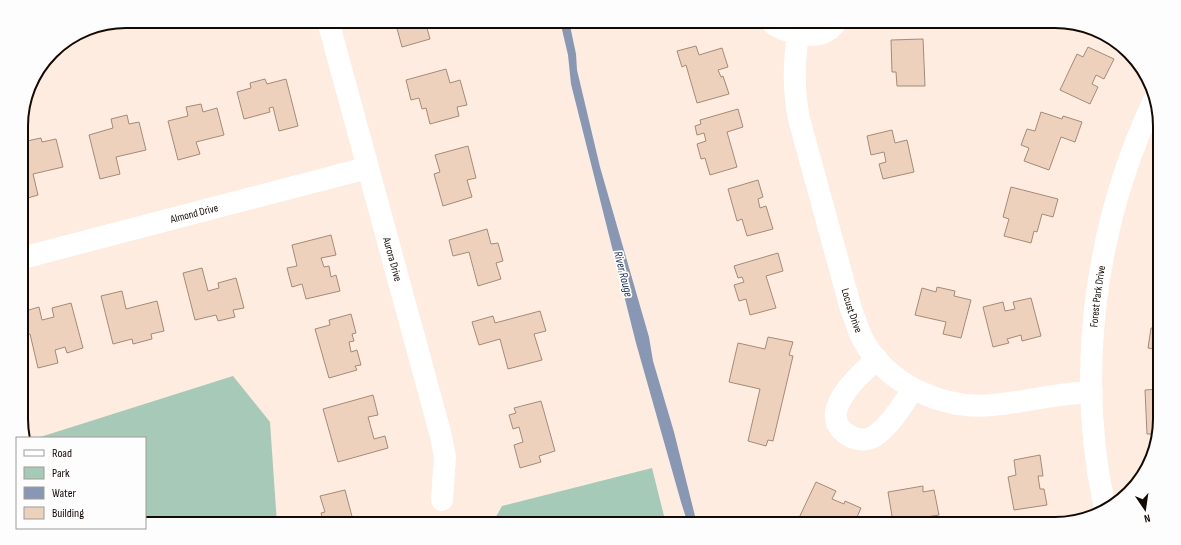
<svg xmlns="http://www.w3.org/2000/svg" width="1181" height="545" viewBox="0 0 1181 545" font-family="'Sofia Sans Condensed',sans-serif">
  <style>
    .green { fill: #a7cab8 }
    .forest { fill: #a5cab8 }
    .water { fill: #8897b4 }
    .building { fill: #eed1bd; stroke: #a58b77 }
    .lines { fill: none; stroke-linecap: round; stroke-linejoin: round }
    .minor { stroke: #fff; stroke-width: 22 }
    .labels { text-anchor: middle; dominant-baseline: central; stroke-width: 3.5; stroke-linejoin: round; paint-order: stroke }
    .street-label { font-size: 11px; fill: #140a04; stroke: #fdfdfd }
    .water-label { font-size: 12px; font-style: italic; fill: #162a51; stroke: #fdfdfd }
    .rim { fill: none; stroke: #140a04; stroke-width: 2 }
  </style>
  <rect width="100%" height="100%" fill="#fdecdf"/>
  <path class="green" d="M 233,376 L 270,422 L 277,524 L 145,524 L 145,438 L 37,438 Z"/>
  <path class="forest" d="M 652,468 L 666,524 L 492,524 L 502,506 Z"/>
  <path class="water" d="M 560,21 L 569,21 L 576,54 L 577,70 L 600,167 L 649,337 L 653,361 L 674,432 L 697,524 L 688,524 L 681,502 L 636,343 L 571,84 L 568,55 Z"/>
  <path class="building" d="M 215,21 L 234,21 L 216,26 Z
    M 395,21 L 425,21 L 430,39 L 402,47 Z
    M 677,21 L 703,21 L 702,25 Z
    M 923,39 L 925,86 L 897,86 L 896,72 L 892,72 L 891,40 Z
    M 696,46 L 699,55 L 722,48 L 728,67 L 718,70 L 721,77 L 723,76 L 729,94 L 697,103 L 686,65 L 682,67 L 677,51 Z
    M 1088,47 L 1114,59 L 1104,79 L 1096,75 L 1092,84 L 1098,87 L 1090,104 L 1060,90 L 1077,54 L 1083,57 Z
    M 446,69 L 450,83 L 460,80 L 467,105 L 457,107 L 459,116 L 430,124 L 426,108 L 422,109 L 419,98 L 411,100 L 406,80 Z
    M 265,79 L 267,84 L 286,79 L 298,126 L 279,131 L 273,107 L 269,108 L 270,112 L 244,119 L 237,92 L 251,88 L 250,83 Z
    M 201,104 L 203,112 L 217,108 L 224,135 L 196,142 L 200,154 L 178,160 L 168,121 L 188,116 L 186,107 Z
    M 738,109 L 743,127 L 727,132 L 737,167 L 710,175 L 705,158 L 701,159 L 697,144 L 706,141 L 704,133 L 697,135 L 695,126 L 701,124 L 700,120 Z
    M 1041,112 L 1062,119 L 1063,116 L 1082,122 L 1075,142 L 1061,137 L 1049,170 L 1024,161 L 1029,148 L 1021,145 L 1027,129 L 1035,131 Z
    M 127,115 L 129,124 L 139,122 L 146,150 L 116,157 L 120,174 L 100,179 L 89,135 L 113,128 L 111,119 Z
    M 892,130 L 895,143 L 907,140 L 914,172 L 883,179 L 879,164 L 886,162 L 884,152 L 871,155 L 867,136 Z
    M 41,138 L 42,142 L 56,139 L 63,167 L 33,174 L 38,195 L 21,200 L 21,148 L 28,146 L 27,141 Z
    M 468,146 L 476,178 L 467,180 L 472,197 L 443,206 L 434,174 L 440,172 L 435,155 Z
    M 758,180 L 763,197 L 758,199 L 760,208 L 766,206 L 773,229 L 747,236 L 742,219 L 737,221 L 728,189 Z
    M 1011,187 L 1058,199 L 1053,217 L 1042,214 L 1037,232 L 1034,231 L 1031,243 L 1004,236 L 1009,219 L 1003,217 Z
    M 487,229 L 491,244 L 498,243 L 503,261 L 496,263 L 501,279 L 478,286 L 469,252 L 453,256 L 449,240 Z
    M 331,235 L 336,255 L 321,258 L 324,267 L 329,266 L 331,277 L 336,275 L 340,291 L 306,299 L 302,284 L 292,287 L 287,268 L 297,266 L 292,245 Z
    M 778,253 L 783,271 L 766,276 L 776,308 L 750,315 L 746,299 L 739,301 L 734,285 L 744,282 L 742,277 L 738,278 L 734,266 Z
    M 1160,263 L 1160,277 L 1155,276 Z
    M 202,268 L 208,291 L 219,288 L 218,283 L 236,278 L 244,308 L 233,310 L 235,317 L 218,321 L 216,315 L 195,320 L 183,273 Z
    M 937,287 L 955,291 L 954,296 L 971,300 L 961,338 L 943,334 L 946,322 L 915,315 L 922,288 L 936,292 Z
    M 122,291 L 126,309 L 157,301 L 164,331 L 151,334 L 152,339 L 133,344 L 132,339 L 113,344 L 101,296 Z
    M 1031,298 L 1041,336 L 1022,341 L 1021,335 L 1007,339 L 1009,343 L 993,347 L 983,307 L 1003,302 L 1005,311 L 1015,309 L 1013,302 Z
    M 71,303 L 83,348 L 67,353 L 65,347 L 55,350 L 58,363 L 38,368 L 30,334 L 24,336 L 22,312 L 39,307 L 42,320 L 54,317 L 52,308 Z
    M 540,311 L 546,331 L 534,334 L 542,360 L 508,369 L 500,339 L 479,345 L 472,322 L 493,316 L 495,323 Z
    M 351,314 L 356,333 L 352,334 L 354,341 L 349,342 L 351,352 L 357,350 L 361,365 L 355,366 L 357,370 L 329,378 L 315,329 L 330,325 L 329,320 Z
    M 1151,328 L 1160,329 L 1160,350 L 1148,348 Z
    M 768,337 L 793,342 L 789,355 L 793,356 L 773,441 L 768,440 L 766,446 L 748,441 L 760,389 L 729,382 L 738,343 L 765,349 Z
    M 1160,389 L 1160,419 L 1157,434 L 1147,434 L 1145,390 Z
    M 373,395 L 378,415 L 368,417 L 374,439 L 385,436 L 388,448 L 338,462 L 323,409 Z
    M 541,401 L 555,451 L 539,456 L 541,462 L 520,468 L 514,445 L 523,442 L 519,427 L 513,429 L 509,415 L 516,413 L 514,408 Z
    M 1040,455 L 1043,476 L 1038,476 L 1040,489 L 1044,489 L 1047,505 L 1014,510 L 1008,477 L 1016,475 L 1014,460 Z
    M 816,482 L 836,491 L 832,499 L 844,504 L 845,501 L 861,508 L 854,524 L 806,524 L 798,520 Z
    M 923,486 L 923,492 L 934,490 L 939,515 L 893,522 L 888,492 Z
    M 345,490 L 354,524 L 324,524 L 321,513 L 325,512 L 320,496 Z"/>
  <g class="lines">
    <g class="minor">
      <path id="s1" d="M 328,21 L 441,436 L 445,457 L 442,500"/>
      <path d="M 770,21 C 779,31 807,37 820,34 C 828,32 833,27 837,21"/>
      <path id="s2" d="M 798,33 C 794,64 793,88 799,119 L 851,309 C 855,319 858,329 862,338 C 886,384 942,410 993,405 C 1026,402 1058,393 1092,392"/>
      <path id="s3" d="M 22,258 L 367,168"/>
      <path d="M 877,359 C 860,374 814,414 848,435 C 854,439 864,441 871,438 C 887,431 904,403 913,389"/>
      <path id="s4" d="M 1105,509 C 1075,373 1095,225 1154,100"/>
    </g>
  </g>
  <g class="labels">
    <g class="street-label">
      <text stroke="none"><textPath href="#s3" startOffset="178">Almond Drive</textPath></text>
      <text stroke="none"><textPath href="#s1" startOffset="247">Aurora Drive</textPath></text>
      <text stroke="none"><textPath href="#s4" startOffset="214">Forest Park Drive</textPath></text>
      <text stroke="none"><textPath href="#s2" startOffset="285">Locust Drive</textPath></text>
    </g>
    <g class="water-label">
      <text transform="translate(623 274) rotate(76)">River Rouge</text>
    </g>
  </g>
  <path d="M0 0H1181V545H0ZM126 28H1055A98 98 0 0 1 1153 126V419A98 98 0 0 1 1055 517H126A98 98 0 0 1 28 419V126A98 98 0 0 1 126 28Z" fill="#fdfdfd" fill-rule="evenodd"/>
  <path class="rim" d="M126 28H1055A98 98 0 0 1 1153 126V419A98 98 0 0 1 1055 517H126A98 98 0 0 1 28 419V126A98 98 0 0 1 126 28Z"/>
  <rect x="16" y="437" width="130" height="92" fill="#fdfdfd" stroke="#a09c99"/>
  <rect x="24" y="450" width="20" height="6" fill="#ffffff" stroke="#a09c99"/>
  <text x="52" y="457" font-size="12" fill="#140a04">Road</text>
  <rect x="24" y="467" width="20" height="12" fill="#a7cab8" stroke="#a09c99"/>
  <text x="52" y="477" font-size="12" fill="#140a04">Park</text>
  <rect x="24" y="487" width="20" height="12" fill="#8897b4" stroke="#a09c99"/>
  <text x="52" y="497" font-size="12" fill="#140a04">Water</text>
  <rect x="24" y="507" width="20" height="12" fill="#eed1bd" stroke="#a09c99"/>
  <text x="52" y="517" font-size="12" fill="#140a04">Building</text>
  <g transform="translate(1145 509) rotate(167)" stroke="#fdfdfd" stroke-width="3" paint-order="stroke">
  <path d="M0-3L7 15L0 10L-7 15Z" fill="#140a04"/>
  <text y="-6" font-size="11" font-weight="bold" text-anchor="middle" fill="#140a04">N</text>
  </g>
</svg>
